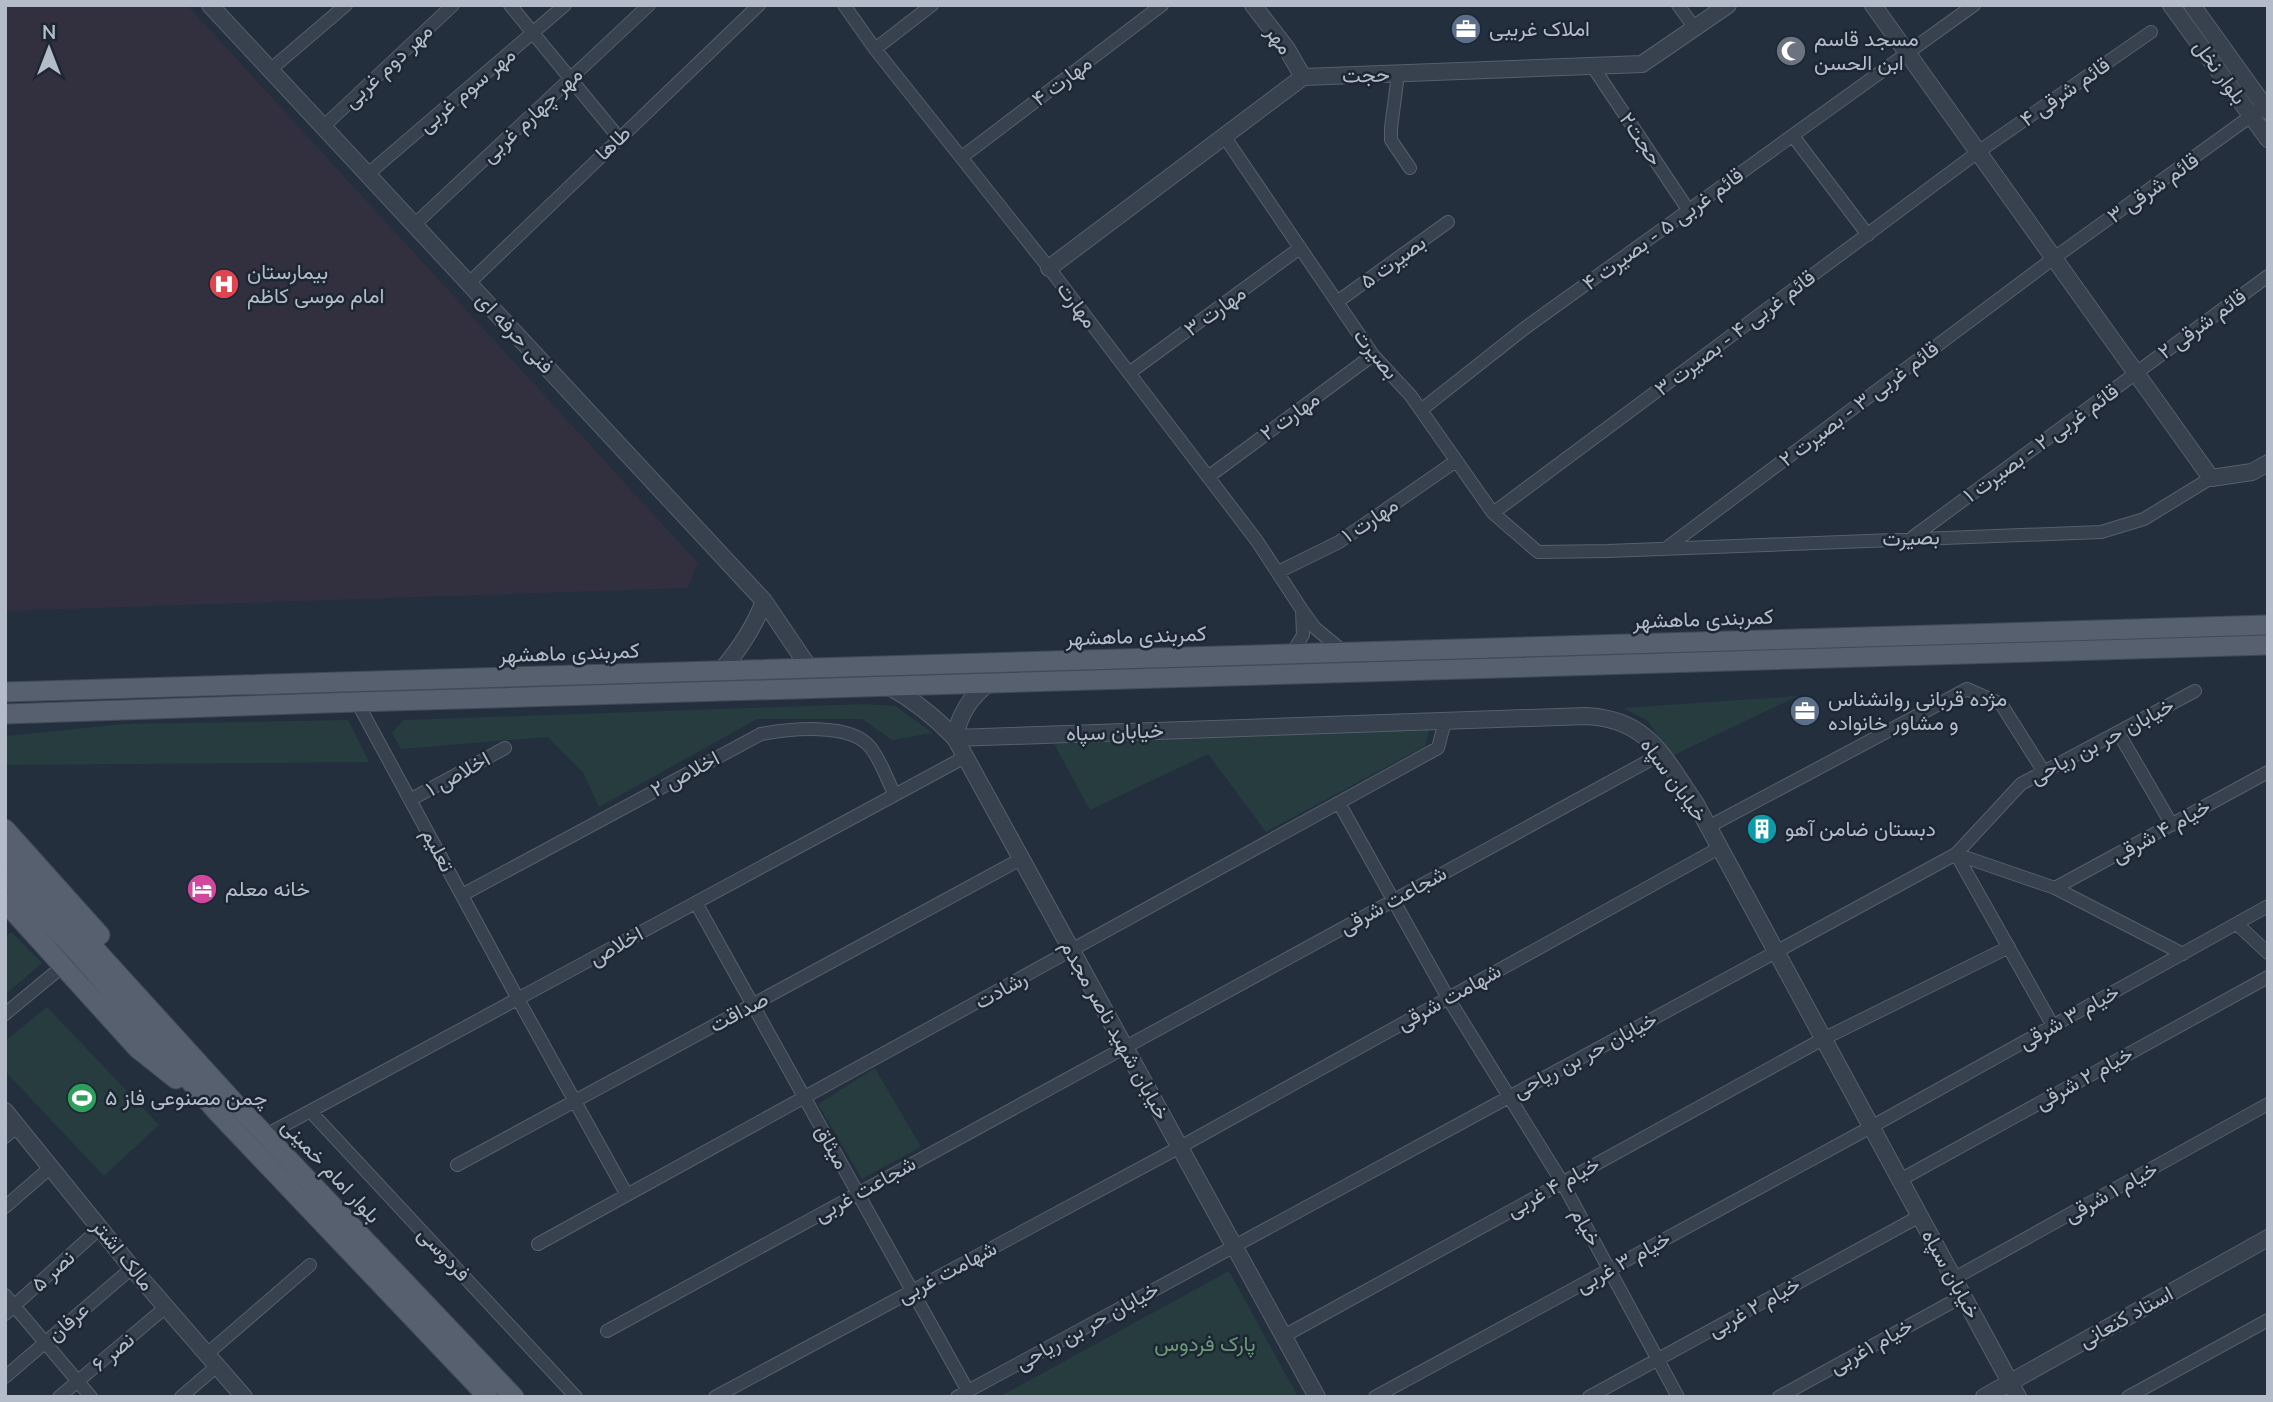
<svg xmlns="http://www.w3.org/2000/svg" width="2273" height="1402" viewBox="0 0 2273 1402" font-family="'Nunito Sans',Vazirmatn,sans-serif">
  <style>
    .medical { fill: #32303f }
    .green { fill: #263c3f }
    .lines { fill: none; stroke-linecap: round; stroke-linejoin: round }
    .minor-casing { stroke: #565f6c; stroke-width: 14 }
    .tertiary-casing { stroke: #565f6c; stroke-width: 18 }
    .primary-casing { stroke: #414a57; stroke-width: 21 }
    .minor { stroke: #38414e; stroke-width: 12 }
    .tertiary { stroke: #38414e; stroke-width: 16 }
    .primary { stroke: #56606e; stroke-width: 19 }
    .labels { text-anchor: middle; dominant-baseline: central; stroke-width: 5; stroke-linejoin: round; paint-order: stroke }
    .poi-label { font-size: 21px; fill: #b4bcc9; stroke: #1d2633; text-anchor: start }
    .street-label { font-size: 21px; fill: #b4bcc9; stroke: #1d2633 }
    .park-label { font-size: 21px; fill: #6b9a76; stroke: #1d2633 }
  </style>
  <rect width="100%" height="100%" fill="#242f3e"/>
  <path class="medical" d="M 5,5 L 187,5 L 698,563 L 687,588 L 5,611 Z"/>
  <path class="green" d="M 1798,696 L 1672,756 L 1647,720 L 1623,708 Z
    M 865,704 L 895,706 L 933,733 L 892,740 L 862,719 L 757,719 L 599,807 L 583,772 L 548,737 L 401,749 L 392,733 L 404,720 Z
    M 348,720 L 369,762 L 5,765 L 7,736 L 124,724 Z
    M 1430,728 L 1425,746 L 1266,832 L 1208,754 L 1090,810 L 1054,744 Z
    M 11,932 L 42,963 L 5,995 L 5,937 Z
    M 47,1007 L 159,1125 L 104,1176 L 5,1071 L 5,1041 Z
    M 875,1068 L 921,1147 L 862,1179 L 818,1104 Z
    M 1229,1271 L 1298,1397 L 999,1397 Z"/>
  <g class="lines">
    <g class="minor-casing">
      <path id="minor" d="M 510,5 L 619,138
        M 844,5 L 875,49 L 1049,268 L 1257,541 L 1302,610
        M 1678,5 L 1694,27
        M 875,49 L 932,5
        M 1593,67 L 1689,211
        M 270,70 L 346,5
        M 1398,74 L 1391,128 L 1391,140 L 1410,168
        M 323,127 L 453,5
        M 1224,136 L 1373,355 L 1411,396 L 1493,513 L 1538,552 L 1608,551 L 2101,532 L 2144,519 L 2211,478
        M 1793,136 L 1868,235
        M 962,157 L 1162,5
        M 368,174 L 565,5
        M 414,225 L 649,5
        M 469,283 L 759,5
        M 1337,302 L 1448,222
        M 1129,373 L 1300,248
        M 1421,410 L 1525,328 L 1974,5
        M 1208,477 L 1373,355
        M 1493,513 L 1978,152 L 2151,32
        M 1913,537 L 2268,276
        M 1665,549 L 2054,258 L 2258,111
        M 1278,572 L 1339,542 L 1456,461
        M 1291,655 L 1303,635 L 1302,610 L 1315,628 L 1345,653
        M 357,702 L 518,999 L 627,1195
        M 2118,732 L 2172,825
        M 410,800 L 505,748
        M 1339,803 L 1448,998 L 1562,1182 L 1678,1397
        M 1708,827 L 1967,689 L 2001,704 L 2044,772
        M 1956,854 L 2055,888 L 2183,954
        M 1956,854 L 2053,1026
        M 2055,888 L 2268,772
        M 462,895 L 761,734 C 789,729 850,722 870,747 C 881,760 887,780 895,795
        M 696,903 L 968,1391
        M 2237,924 L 2268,953
        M 5,1014 L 63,966
        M 311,1112 L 576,1397
        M 266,1135 L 965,757
        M 5,1137 L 18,1126
        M 457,1165 L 1021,859
        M 1900,1180 L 2268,977
        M 5,1207 L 51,1167
        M 538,1244 L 1438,748 L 1445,721
        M 1953,1279 L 2268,1104
        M 5,1295 L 91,1397
        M 5,1314 L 100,1228
        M 607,1331 L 1661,754
        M 1284,1336 L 1823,1039 L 2009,947
        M 207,1354 L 310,1265
        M 5,1377 L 132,1268
        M 59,1397 L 166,1307
        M 181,1397 L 217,1366
        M 715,1397 L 1180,1147 L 1719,848
        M 957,1397 L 1956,854 L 2021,784 L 2195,691
        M 1375,1397 L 1871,1127 L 2268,906
        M 1589,1397 L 1920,1216
        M 1779,1397 L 1963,1296
        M 2128,1397 L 2268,1320"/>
    </g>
    <g class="tertiary-casing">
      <path id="tertiary" d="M 210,5 L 764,601 L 810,669
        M 1253,5 L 1287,49 L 1303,77
        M 1873,5 L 2211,478 L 2252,472 L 2268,463
        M 2171,5 L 2268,139
        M 2192,5 L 2268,111
        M 1049,268 L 1303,77 L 1642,64 L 1728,5
        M 720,672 C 739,650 754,628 764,601
        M 888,686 C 914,700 934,716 955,738 L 1317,1397
        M 955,738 L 1586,716 C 1649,719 1664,758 1696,804 L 2018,1397
        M 955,738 C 959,714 970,697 989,683
        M 5,1111 L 132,1268 L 244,1397
        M 1984,1397 L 2268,1238"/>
    </g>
    <g class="primary-casing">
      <path id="primary" d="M 5,692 L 2268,625
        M 5,714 L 357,702 L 2268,645
        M 5,829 L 100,935
        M 5,850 L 234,1102 L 514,1397
        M 5,876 L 77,952 L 218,1113 L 488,1397
        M 5,902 L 137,1048 L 176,1079"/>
    </g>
    <use href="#minor" class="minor"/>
    <use href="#tertiary" class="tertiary"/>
    <use href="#primary" class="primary"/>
  </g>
  <defs>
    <g id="office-disc" transform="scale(1.575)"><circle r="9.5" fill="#5c6f8a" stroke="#1d2633"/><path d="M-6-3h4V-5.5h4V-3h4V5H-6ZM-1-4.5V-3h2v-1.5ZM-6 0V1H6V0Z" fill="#fff"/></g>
    <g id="mosque-disc" transform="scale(1.575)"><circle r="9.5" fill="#6b7280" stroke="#1d2633"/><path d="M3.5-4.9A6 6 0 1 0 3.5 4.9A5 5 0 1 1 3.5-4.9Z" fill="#fff"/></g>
    <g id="hospital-disc" transform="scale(1.575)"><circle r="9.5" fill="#e0444e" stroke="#1d2633"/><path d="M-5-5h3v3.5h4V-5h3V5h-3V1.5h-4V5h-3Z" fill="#fff"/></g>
    <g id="building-disc" transform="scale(1.575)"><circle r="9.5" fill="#0f9aa8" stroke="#1d2633"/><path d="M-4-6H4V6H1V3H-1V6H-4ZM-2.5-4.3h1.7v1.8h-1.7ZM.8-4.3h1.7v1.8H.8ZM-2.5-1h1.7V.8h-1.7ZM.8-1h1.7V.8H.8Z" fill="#fff"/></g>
    <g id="hotel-disc" transform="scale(1.575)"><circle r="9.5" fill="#d1479c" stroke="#1d2633"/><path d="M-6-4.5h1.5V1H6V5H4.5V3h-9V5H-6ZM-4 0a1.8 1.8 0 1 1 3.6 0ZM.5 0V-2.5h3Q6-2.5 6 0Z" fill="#fff"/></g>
    <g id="stadium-disc" transform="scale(1.575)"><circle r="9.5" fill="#2e9e5b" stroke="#1d2633"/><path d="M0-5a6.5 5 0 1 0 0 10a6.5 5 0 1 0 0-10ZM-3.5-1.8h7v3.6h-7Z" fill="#fff"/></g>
  </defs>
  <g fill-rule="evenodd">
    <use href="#office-disc" x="1466" y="29"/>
    <use href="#mosque-disc" x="1791" y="51"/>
    <use href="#hospital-disc" x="224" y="284"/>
    <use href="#office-disc" x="1805" y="711"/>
    <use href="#building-disc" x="1762" y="829"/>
    <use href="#hotel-disc" x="202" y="889"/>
    <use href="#stadium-disc" x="82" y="1098"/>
  </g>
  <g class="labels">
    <g class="poi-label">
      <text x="1489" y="29">املاک غریبی</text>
      <text x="1814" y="39">مسجد قاسم<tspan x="1814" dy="24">ابن الحسن</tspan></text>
      <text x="247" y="272">بیمارستان<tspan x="247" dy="24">امام موسی کاظم</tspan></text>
      <text x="1828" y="699">مژده قربانی روانشناس<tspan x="1828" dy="24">و مشاور خانواده</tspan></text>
      <text x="1785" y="829">دبستان ضامن آهو</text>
      <text x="225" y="889">خانه معلم</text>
      <text x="105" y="1098">چمن مصنوعی فاز ۵</text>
    </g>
    <g class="street-label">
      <text transform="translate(1279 40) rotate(55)">مهر</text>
      <text transform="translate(388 66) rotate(-43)">مهر دوم غربی</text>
      <text transform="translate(2220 72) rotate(54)">بلوار نخل</text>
      <text transform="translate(1366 75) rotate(-2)">حجت</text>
      <text transform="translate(1062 81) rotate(-37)">مهارت ۴</text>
      <text transform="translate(467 90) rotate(-40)">مهر سوم غربی</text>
      <text transform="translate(2065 92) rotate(-35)">قائم شرقی ۴</text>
      <text transform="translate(532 115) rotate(-43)">مهر چهارم غربی</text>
      <text transform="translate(1641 139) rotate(56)">حجت۲</text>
      <text transform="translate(613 143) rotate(-44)">طاها</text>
      <text transform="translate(2153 188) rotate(-35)">قائم شرقی ۳</text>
      <text transform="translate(1663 229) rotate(-36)">قائم غربی ۵ - بصیرت ۴</text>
      <text transform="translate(1393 262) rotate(-36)">بصیرت ۵</text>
      <text transform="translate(1077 305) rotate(53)">مهارت</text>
      <text transform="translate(1215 311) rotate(-36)">مهارت ۳</text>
      <text transform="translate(2202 324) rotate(-36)">قائم شرقی ۲</text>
      <text transform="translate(515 333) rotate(47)">فنی حرفه ای</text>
      <text transform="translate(1735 333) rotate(-37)">قائم غربی ۴ - بصیرت ۳</text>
      <text transform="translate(1376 354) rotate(51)">بصیرت</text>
      <text transform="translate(1859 404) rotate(-37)">قائم غربی ۳ - بصیرت ۲</text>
      <text transform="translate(1290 416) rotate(-36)">مهارت ۲</text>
      <text transform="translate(2041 443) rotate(-36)">قائم غربی ۲ - بصیرت ۱</text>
      <text transform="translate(1370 520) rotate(-34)">مهارت ۱</text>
      <text transform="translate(1911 538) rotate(-2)">بصیرت</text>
      <text transform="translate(1703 619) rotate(-2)">کمربندی ماهشهر</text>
      <text transform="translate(1136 636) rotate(-2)">کمربندی ماهشهر</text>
      <text transform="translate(569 653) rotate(-2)">کمربندی ماهشهر</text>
      <text transform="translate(1115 732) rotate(-2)">خیابان سپاه</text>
      <text transform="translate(2102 741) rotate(-28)">خیابان حر بن ریاحی</text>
      <text transform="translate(458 774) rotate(-29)">اخلاص ۱</text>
      <text transform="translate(685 774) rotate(-28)">اخلاص ۲</text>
      <text transform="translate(1674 780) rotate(54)">خیابان سپاه</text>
      <text transform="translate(2161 831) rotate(-29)">خیام ۴ شرقی</text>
      <text transform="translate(438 850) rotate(62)">تعلیم</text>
      <text transform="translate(1393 900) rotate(-29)">شجاعت شرقی</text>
      <text transform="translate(616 946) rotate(-29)">اخلاص</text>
      <text transform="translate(1001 990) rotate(-29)">رشادت</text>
      <text transform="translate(1449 997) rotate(-29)">شهامت شرقی</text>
      <text transform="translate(739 1012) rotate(-28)">صداقت</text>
      <text transform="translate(2069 1017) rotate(-29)">خیام ۳ شرقی</text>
      <text transform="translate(1115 1030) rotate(61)">خیابان شهید ناصر مجدم</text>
      <text transform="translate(1585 1055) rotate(-28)">خیابان حر بن ریاحی</text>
      <text transform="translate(2084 1078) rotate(-29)">خیام ۲ شرقی</text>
      <text transform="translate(832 1147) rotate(61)">میثاق</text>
      <text transform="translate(331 1171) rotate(47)">بلوار امام خمینی</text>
      <text transform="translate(1553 1187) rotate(-29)">خیام ۴ غربی</text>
      <text transform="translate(865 1189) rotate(-29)">شجاعت غربی</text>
      <text transform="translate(2111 1192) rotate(-29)">خیام ۱ شرقی</text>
      <text transform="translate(1586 1227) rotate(61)">خیام</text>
      <text transform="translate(444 1254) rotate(47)">فردوسی</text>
      <text transform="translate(123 1255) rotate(51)">مالک اشتر</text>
      <text transform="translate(1623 1262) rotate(-29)">خیام ۳ غربی</text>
      <text transform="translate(53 1271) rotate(-42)">نصر ۵</text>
      <text transform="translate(947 1272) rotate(-28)">شهامت غربی</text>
      <text transform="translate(1951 1274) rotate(61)">خیابان سپاه</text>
      <text transform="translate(1754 1307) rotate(-29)">خیام ۲ غربی</text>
      <text transform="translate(2126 1317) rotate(-29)">استاد کنعانی</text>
      <text transform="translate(68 1322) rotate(-41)">عرفان</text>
      <text transform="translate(1087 1326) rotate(-29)">خیابان حر بن ریاحی</text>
      <text transform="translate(1871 1346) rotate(-29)">خیام ۱غربی</text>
      <text transform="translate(113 1352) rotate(-40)">نصر ۶</text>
    </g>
    <g class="park-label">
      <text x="1205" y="1344">پارک فردوس</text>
    </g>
  </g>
  <rect width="2273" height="1402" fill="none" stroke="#b4bcc9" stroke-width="14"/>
  <g transform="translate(49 49)" stroke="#1d2633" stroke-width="5" paint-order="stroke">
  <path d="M0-5L12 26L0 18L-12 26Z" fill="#b4bcc9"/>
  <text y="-10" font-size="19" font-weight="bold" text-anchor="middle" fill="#b4bcc9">N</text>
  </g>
</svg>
